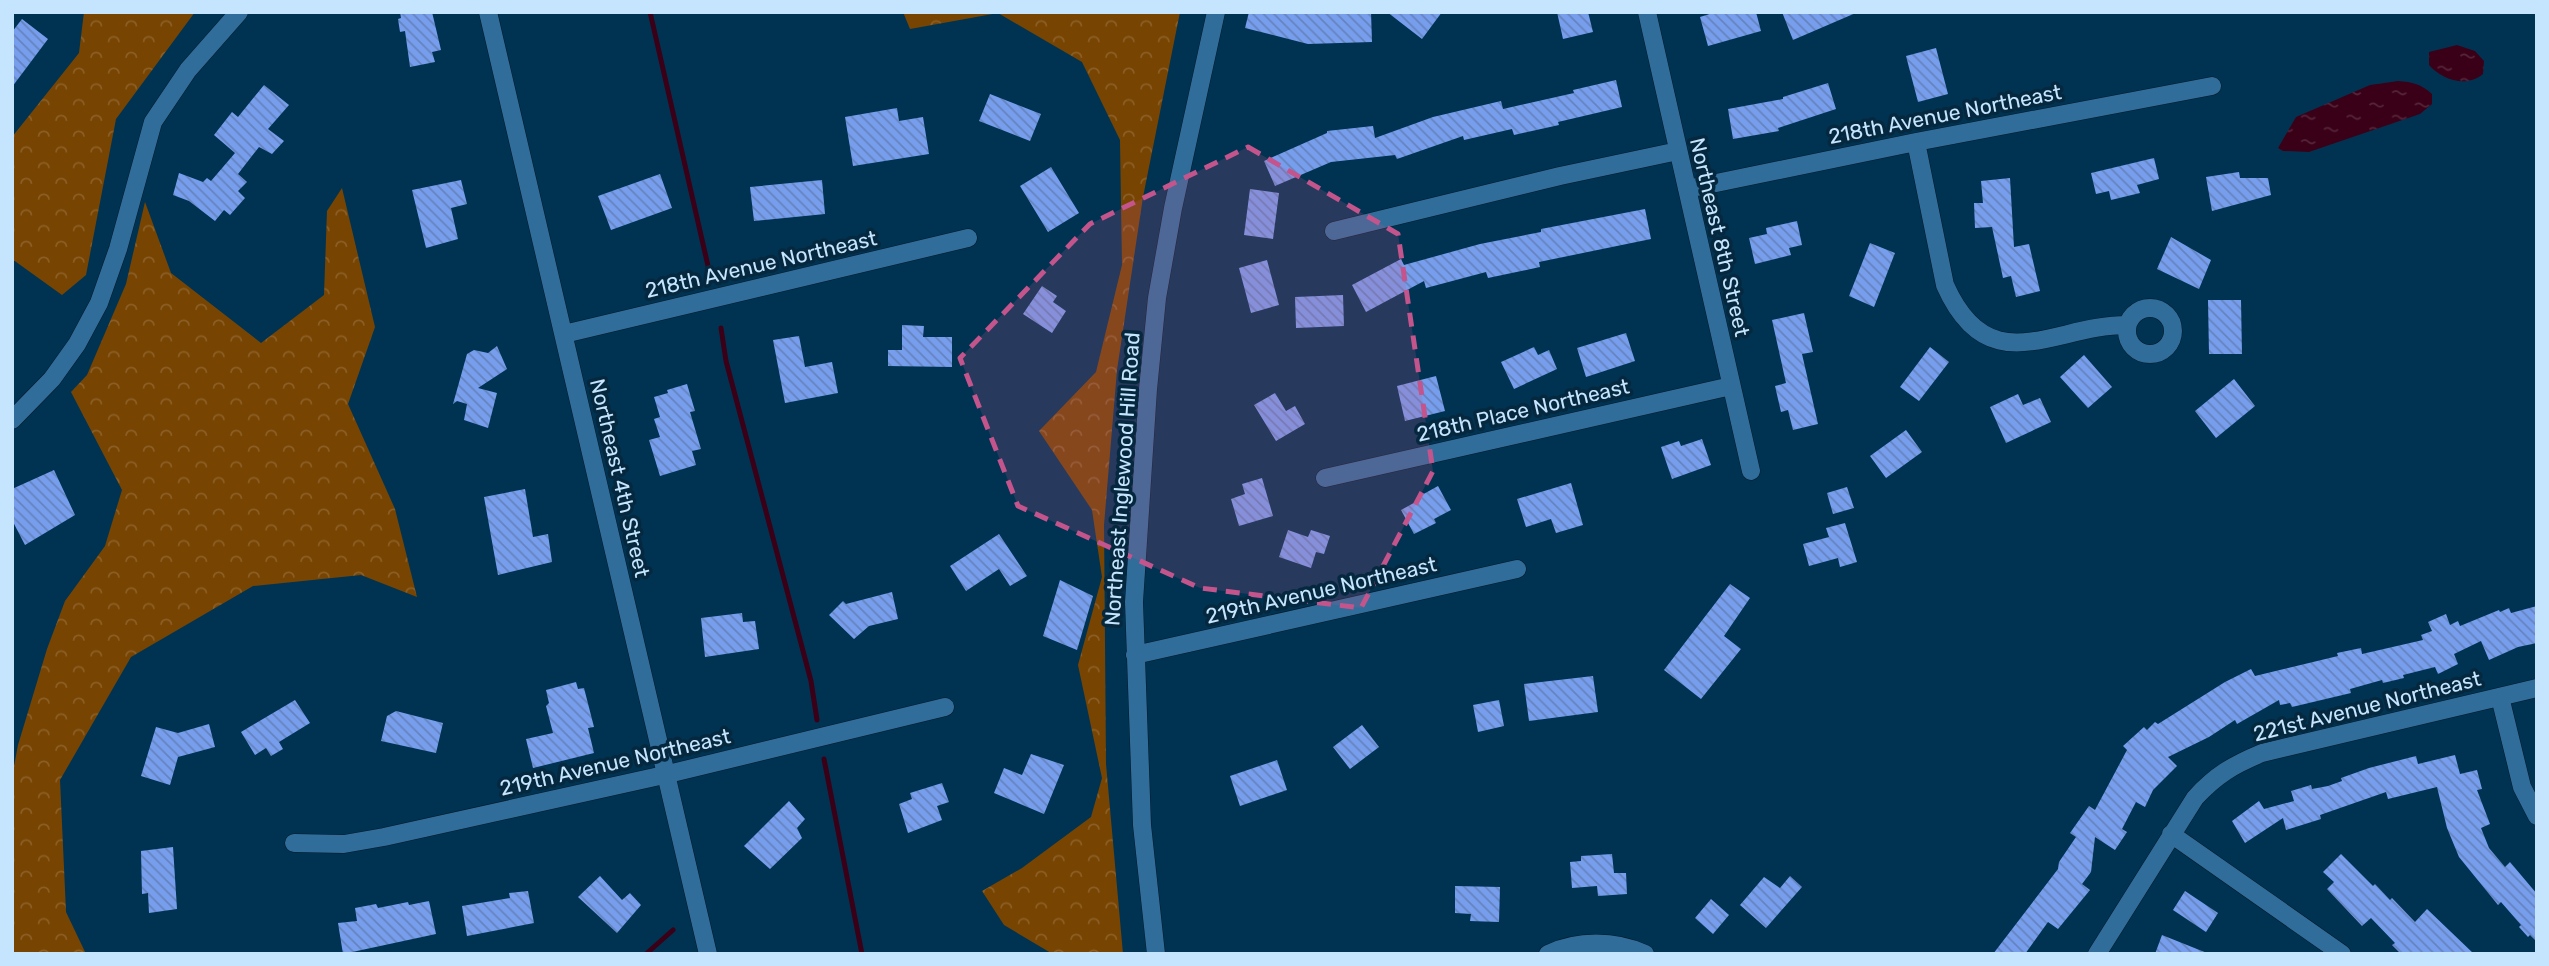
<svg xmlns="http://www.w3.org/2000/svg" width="2549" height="966" viewBox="0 0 2549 966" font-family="Rubik,sans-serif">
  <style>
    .forest { fill: url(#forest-crowns) }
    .water { fill: url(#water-ripples) }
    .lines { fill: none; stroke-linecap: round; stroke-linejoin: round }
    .stream { stroke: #3a0017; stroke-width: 5 }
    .building { fill: url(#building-back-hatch) }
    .minor-casing { stroke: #061928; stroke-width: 19 }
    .minor { stroke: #306d9a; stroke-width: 18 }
    .marked { fill: #c3558c; fill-opacity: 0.2; stroke: #c3558c; stroke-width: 5; stroke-dasharray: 14 9; stroke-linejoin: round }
    .labels { text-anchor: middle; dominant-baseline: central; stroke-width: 7; stroke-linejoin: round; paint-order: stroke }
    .street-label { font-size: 21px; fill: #c5e4fd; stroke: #06283f }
  </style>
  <defs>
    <pattern id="forest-crowns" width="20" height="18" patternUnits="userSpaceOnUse" patternTransform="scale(1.75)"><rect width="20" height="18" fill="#784401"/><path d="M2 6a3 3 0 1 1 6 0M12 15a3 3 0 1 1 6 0" fill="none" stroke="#8a5f27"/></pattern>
    <pattern id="water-ripples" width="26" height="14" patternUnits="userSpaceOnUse" patternTransform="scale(1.75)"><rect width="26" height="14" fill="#3a0017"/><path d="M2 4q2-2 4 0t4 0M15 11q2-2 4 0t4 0" fill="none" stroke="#55253a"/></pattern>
    <pattern id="building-back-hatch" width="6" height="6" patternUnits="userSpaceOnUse" patternTransform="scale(1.75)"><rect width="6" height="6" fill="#779eed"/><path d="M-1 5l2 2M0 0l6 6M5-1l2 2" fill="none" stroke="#6583bd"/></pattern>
  </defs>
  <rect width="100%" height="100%" fill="#003352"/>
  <path class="forest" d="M 84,12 L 195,12 L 116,119 L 86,275 L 62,295 L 12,259 L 12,137 L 79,53 Z
    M 903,12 L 1180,12 L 1143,197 L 1117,370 L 1104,525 L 1106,764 L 1123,954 L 1051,953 L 1004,925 L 982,891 L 1022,868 L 1091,817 L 1102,778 L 1078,665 L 1102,577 L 1092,510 L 1039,431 L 1096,372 L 1122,265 L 1120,140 L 1082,62 L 998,13 L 910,29 Z
    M 342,188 L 375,327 L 348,404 L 395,509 L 417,597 L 361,575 L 253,586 L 131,657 L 60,780 L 66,912 L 86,954 L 12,954 L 12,777 L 18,745 L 47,649 L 65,601 L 105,546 L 122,490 L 71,392 L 87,375 L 126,284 L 145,202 L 171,273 L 261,343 L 324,295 L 327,211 Z"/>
  <path class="water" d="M 2457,45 L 2475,51 L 2484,61 L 2483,74 C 2467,88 2442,80 2429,65 L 2429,52 Z
    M 2398,81 C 2413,82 2421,84 2432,94 L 2432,104 L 2420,114 L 2309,152 L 2283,151 L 2278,148 L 2296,117 L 2370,85 Z"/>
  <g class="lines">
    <path class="stream" d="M 650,12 L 711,279
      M 721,328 L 726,361 L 811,681 L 817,720
      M 824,759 L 862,954
      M 646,954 L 673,930"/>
  </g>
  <path class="building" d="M 400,12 L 432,12 L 441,50 L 432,52 L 435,62 L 410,67 L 405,31 L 400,32 L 398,19 L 401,18 Z
    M 1249,12 L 1371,12 L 1372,42 L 1308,44 L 1245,28 Z
    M 1387,12 L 1442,12 L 1422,39 Z
    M 1557,12 L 1588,12 L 1593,32 L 1563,39 Z
    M 1716,12 L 1756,12 L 1761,31 L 1708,46 L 1700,17 Z
    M 1782,12 L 1858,12 L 1793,40 Z
    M 22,19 L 48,39 L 12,87 L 12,32 Z
    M 1936,48 L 1948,94 L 1918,102 L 1906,56 Z
    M 1616,80 L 1622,107 L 1558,122 L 1559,125 L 1514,135 L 1512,129 L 1464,140 L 1463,136 L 1397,159 L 1395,155 L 1331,162 L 1275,186 L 1264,161 L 1327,133 L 1327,131 L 1373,126 L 1375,138 L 1433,117 L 1501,101 L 1503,109 L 1574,93 L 1573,90 Z
    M 1828,83 L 1836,109 L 1778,128 L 1779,131 L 1733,139 L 1728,109 L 1783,99 L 1783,97 Z
    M 264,85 L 289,105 L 268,129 L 284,141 L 272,154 L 259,147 L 238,174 L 247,182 L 238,191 L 245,198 L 230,215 L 224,210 L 215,221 L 189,201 L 173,195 L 179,173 L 203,182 L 207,178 L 211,181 L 235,153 L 214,135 L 232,112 L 238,117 Z
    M 990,94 L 1041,114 L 1030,141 L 979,121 Z
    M 897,108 L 899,121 L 923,117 L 929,154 L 853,166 L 845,117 Z
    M 2154,158 L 2159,179 L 2137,185 L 2140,193 L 2111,200 L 2109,191 L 2096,194 L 2091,173 Z
    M 1051,167 L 1079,213 L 1048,232 L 1020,186 Z
    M 2239,172 L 2240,178 L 2268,178 L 2271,195 L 2212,211 L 2206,177 Z
    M 660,174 L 672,208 L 611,230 L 598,196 Z
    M 2010,178 L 2014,247 L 2029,244 L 2040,291 L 2016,297 L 2011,276 L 2003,278 L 1992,227 L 1975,228 L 1974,203 L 1983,203 L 1981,181 Z
    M 461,180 L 467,204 L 451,208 L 458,239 L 426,248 L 412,190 Z
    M 822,180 L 825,214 L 754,221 L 750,187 Z
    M 1250,189 L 1279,193 L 1273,239 L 1244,235 Z
    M 1645,209 L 1651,239 L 1539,262 L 1540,267 L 1488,278 L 1486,272 L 1426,288 L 1424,281 L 1366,312 L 1352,285 L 1401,259 L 1404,265 L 1480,244 L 1541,232 L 1541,229 Z
    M 1797,221 L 1802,245 L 1789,248 L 1791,255 L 1755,264 L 1749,238 L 1767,234 L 1766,228 Z
    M 2171,237 L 2211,260 L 2199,289 L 2157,269 Z
    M 1870,243 L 1895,253 L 1874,307 L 1849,296 Z
    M 1267,260 L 1279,305 L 1251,313 L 1239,268 Z
    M 1042,286 L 1057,296 L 1053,302 L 1066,311 L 1052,333 L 1023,314 Z
    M 1343,295 L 1344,326 L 1296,328 L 1295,297 Z
    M 2208,300 L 2241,300 L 2242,354 L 2209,354 Z
    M 1804,313 L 1813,352 L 1802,354 L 1818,424 L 1793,430 L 1788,410 L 1781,412 L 1775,386 L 1786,383 L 1772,320 Z
    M 902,325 L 924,326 L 923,337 L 952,337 L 952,367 L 888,366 L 888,350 L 902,350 Z
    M 1626,333 L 1635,361 L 1586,377 L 1577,348 Z
    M 799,336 L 805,367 L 832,362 L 838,393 L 785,403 L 773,340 Z
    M 497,346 L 507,369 L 478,388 L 497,393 L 488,428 L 464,420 L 467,404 L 457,401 L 453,404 L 467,354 L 474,350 L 488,353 Z
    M 1534,347 L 1538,355 L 1549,350 L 1557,369 L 1514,389 L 1501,362 Z
    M 1930,347 L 1949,362 L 1919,401 L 1900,387 Z
    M 2084,355 L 2112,387 L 2088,408 L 2060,377 Z
    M 1436,376 L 1445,411 L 1405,421 L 1397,386 Z
    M 2234,379 L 2255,406 L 2216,438 L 2195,411 Z
    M 687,384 L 695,411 L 690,412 L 701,449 L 692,451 L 696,465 L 660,476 L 649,440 L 660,437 L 654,419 L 660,417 L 654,397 L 668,393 L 667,390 Z
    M 1275,393 L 1286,411 L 1295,406 L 1305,424 L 1276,441 L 1254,405 Z
    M 2018,394 L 2023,405 L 2040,398 L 2051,422 L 2006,443 L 1990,407 Z
    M 1906,430 L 1922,452 L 1886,478 L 1870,456 Z
    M 1702,439 L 1711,465 L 1672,479 L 1661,447 L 1679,441 L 1681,446 Z
    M 54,470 L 75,515 L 25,545 L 12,520 L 12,489 Z
    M 1262,478 L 1273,516 L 1239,526 L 1231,499 L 1245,494 L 1242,484 Z
    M 1571,483 L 1583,525 L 1556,533 L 1551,519 L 1526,527 L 1517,499 Z
    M 1438,486 L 1451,510 L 1434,519 L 1436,523 L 1414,534 L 1401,510 L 1421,499 L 1420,496 Z
    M 1847,487 L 1854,508 L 1833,514 L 1827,493 Z
    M 525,489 L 533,537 L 548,534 L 552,562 L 498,575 L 484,497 Z
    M 1845,523 L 1857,562 L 1840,567 L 1838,558 L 1809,566 L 1803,544 L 1829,537 L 1826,528 Z
    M 1288,530 L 1308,537 L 1311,530 L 1330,536 L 1324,554 L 1316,552 L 1311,568 L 1279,557 Z
    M 999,534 L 1027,576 L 1010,586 L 999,569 L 966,591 L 950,566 Z
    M 1060,580 L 1093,596 L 1077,650 L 1043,636 Z
    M 1730,584 L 1750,598 L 1724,636 L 1741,649 L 1701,699 L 1664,670 Z
    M 892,592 L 898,619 L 869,626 L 854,639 L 829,615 L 843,601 L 846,604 Z
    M 2537,606 L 2537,643 L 2518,647 L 2489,660 L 2481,641 L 2454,654 L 2458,664 L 2438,674 L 2435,667 L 2403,675 L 2404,678 L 2383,683 L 2382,680 L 2350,689 L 2351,693 L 2292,707 L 2290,703 L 2280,705 L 2279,700 L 2237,724 L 2235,720 L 2209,737 L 2168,757 L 2177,766 L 2153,790 L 2145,807 L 2136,802 L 2122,829 L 2127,832 L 2115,850 L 2095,837 L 2091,872 L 2082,884 L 2090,890 L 2058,929 L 2048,922 L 2025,954 L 1993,954 L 2058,869 L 2059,862 L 2076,837 L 2070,833 L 2089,806 L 2095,810 L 2127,750 L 2123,746 L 2144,727 L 2147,730 L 2155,722 L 2158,724 L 2225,682 L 2251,669 L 2255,676 L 2338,656 L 2337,653 L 2361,648 L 2362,654 L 2423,640 L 2421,635 L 2432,631 L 2428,622 L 2446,614 L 2450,625 L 2458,621 L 2460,626 L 2499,610 L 2500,612 L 2509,608 L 2511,613 Z
    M 742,613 L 743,622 L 755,621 L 759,649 L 705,657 L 701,618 Z
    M 1593,676 L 1598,712 L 1529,721 L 1524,684 Z
    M 576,682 L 578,689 L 584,688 L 594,727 L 588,728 L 594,753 L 533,768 L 526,739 L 553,733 L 546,706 L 549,703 L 546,690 Z
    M 295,700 L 310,723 L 279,742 L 283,749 L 271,756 L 266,748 L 255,755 L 241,732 Z
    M 1499,700 L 1504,726 L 1478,732 L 1473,705 Z
    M 396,711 L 443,723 L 436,753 L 381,741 L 387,716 Z
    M 209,724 L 215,747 L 178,757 L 170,785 L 141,776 L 156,727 L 178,733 Z
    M 1362,725 L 1379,747 L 1350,769 L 1333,747 Z
    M 1031,754 L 1064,765 L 1044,814 L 994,793 L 1004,768 L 1022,775 Z
    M 2455,755 L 2460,774 L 2477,770 L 2482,789 L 2477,790 L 2490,824 L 2481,828 L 2489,848 L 2505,867 L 2510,862 L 2537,894 L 2537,942 L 2530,935 L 2528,937 L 2519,927 L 2521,925 L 2501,902 L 2498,905 L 2459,857 L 2447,828 L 2437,787 L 2388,799 L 2386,792 L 2320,815 L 2321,819 L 2286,830 L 2283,818 L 2245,843 L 2232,821 L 2259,801 L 2264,809 L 2294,801 L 2291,791 L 2311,785 L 2312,789 L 2328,786 L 2342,781 L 2341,778 L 2369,768 L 2416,756 L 2418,764 Z
    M 1277,760 L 1287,790 L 1240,806 L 1230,776 Z
    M 942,783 L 949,802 L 937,806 L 942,820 L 908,833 L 899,804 L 912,799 L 910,793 Z
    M 789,801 L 805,819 L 797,828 L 802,838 L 770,869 L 744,846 Z
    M 173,847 L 177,909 L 149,913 L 148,893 L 142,894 L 141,851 Z
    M 1612,854 L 1614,873 L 1626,873 L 1627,894 L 1598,896 L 1597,886 L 1572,888 L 1570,862 L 1581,861 L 1581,856 Z
    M 2341,854 L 2373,886 L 2375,884 L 2390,900 L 2392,898 L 2415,922 L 2427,909 L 2474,954 L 2401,954 L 2392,945 L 2395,943 L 2371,918 L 2362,926 L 2327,889 L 2334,882 L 2323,872 Z
    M 600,876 L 622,900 L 630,893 L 641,905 L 617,933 L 578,897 Z
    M 1790,876 L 1802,887 L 1766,928 L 1740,905 L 1764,877 L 1780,888 Z
    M 1455,886 L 1500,887 L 1499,922 L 1470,921 L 1471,914 L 1455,913 Z
    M 528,891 L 534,923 L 467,936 L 462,906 L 510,898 L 509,893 Z
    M 2185,891 L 2218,913 L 2206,932 L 2173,910 Z
    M 1711,899 L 1729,915 L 1713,934 L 1695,918 Z
    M 429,901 L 436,934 L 343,954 L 338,923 L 357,921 L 355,908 L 376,904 L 378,908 L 408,902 L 409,905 Z
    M 2162,935 L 2207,953 L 2207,954 L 2155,954 Z"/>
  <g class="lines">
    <g class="minor-casing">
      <path id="minor" d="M 488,12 L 708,954
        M 1647,12 L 1751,471
        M 1916,142 L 1945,285 C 1989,384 2053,325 2127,325
        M 1687,189 L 1916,142 L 2212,86
        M 1334,231 L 1560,176 L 1678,151
        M2127 331a23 23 0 1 1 46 0a23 23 0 1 1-46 0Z
        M 564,334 L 968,238
        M 12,420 L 52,379 L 77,344 L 99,303 L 118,249 L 153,122 L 188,70 L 239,12
        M 1325,478 L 1731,386
        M 1135,655 L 1517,569
        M 2500,697 L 2522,787 L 2537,816
        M 2171,834 L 2342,954
        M 294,843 L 344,844 L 384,837 L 664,775 L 945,707
        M 1156,954 L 1142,825 L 1134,602 L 1148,389 L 1157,298 L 1173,208 L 1216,12
        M 1548,954 C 1577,940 1615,940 1645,954
        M 2097,954 L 2195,798 C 2216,775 2233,765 2262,753 L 2537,688"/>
    </g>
    <use href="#minor" class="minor"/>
  </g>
  <path class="marked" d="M 1248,147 L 1398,234 L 1433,471 L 1361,608 L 1200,588 L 1018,506 L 960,358 L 1090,224 Z"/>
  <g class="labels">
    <g class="street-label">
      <text transform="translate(1945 114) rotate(-11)">218th Avenue Northeast</text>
      <text transform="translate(1720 237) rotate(77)">Northeast 8th Street</text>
      <text transform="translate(761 264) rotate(-13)">218th Avenue Northeast</text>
      <text transform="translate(1523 410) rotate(-13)">218th Place Northeast</text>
      <text transform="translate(620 478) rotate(77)">Northeast 4th Street</text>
      <text transform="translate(1122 479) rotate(-86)">Northeast Inglewood Hill Road</text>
      <text transform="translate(1321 590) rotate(-13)">219th Avenue Northeast</text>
      <text transform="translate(2367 706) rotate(-14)">221st Avenue Northeast</text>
      <text transform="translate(615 762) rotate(-13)">219th Avenue Northeast</text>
    </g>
  </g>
  <rect width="2549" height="966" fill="none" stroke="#c5e4fd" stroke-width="28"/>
</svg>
